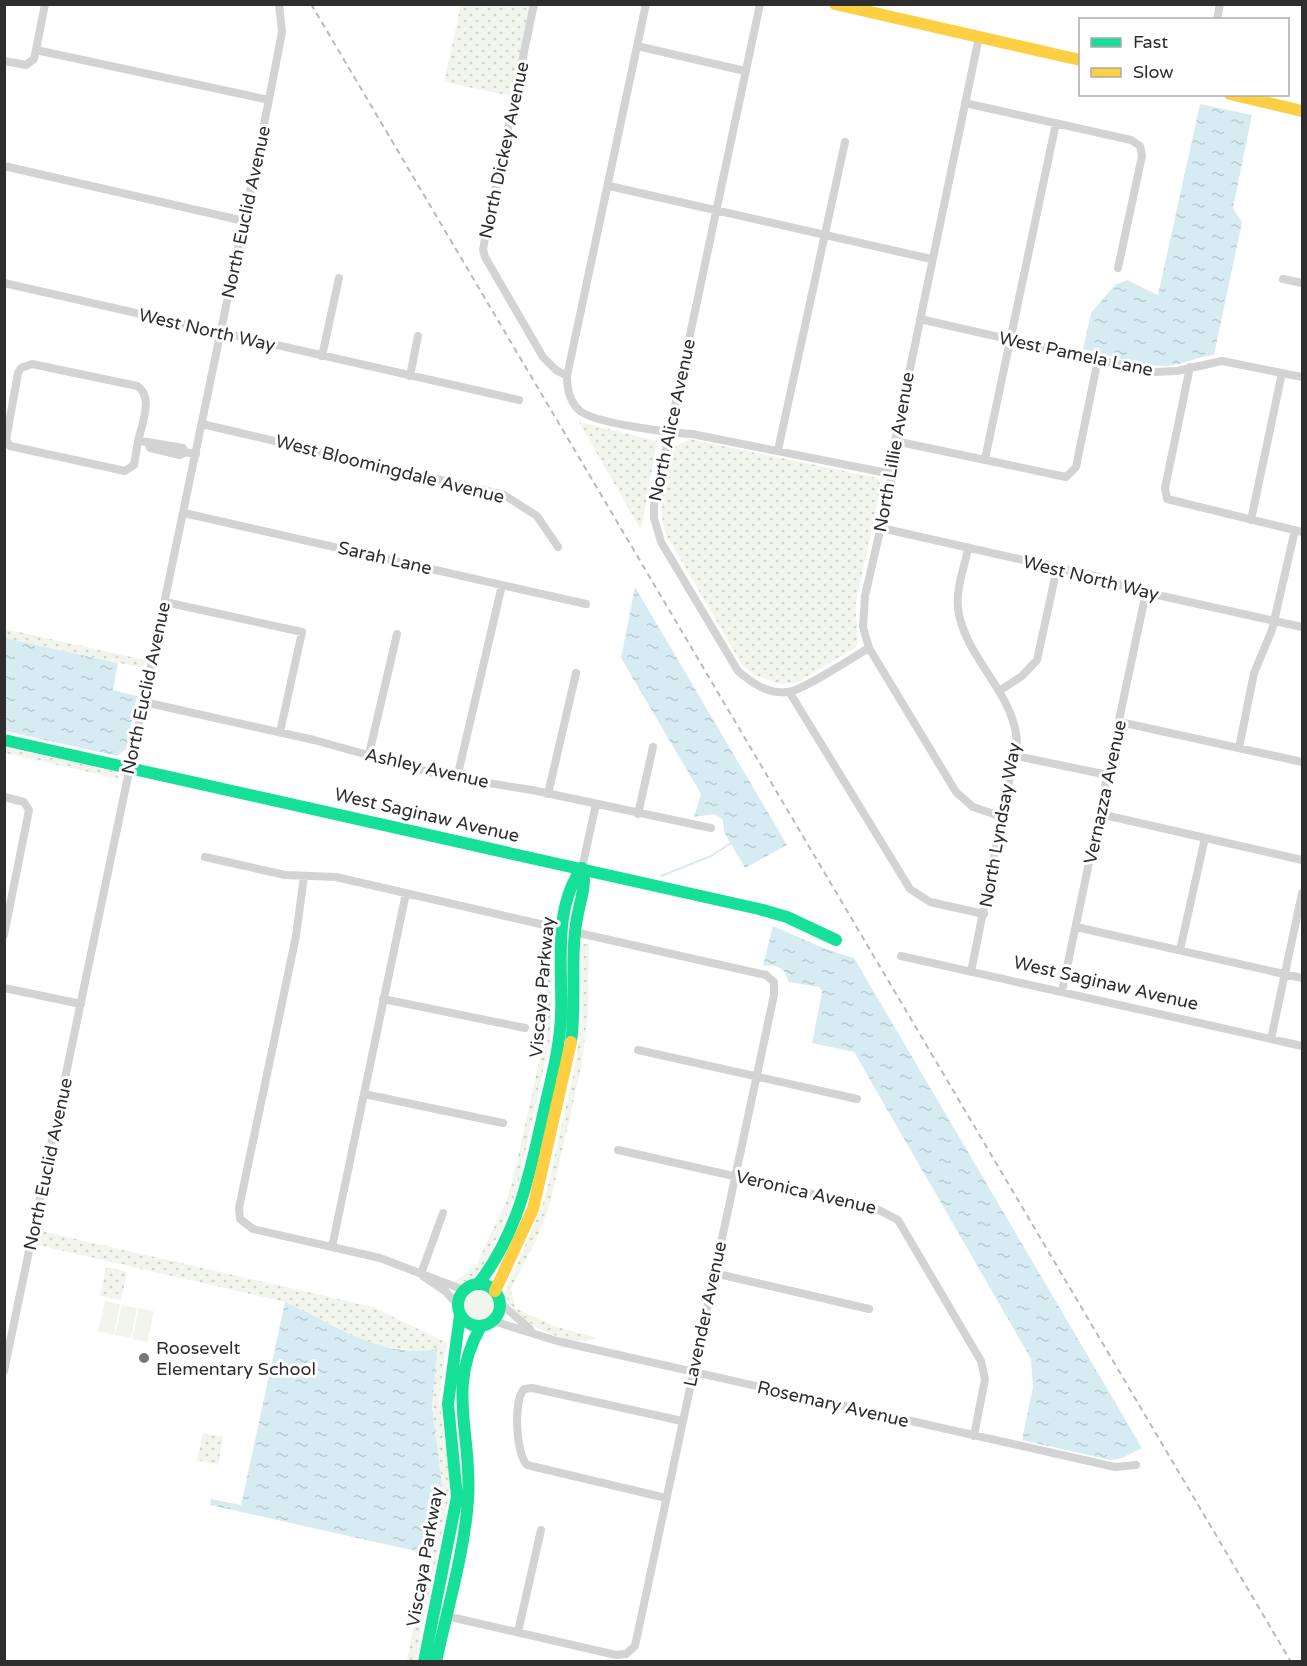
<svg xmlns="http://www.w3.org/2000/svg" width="1307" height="1666" viewBox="0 0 1307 1666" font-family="'Varela Round',sans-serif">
  <defs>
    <pattern id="grass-dots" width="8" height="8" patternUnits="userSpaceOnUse" patternTransform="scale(1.5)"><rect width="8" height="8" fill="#f1f5eb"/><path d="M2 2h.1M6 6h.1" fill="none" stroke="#cfd2ca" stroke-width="1.8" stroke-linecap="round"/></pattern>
    <pattern id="water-ripples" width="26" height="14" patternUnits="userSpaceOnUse" patternTransform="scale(1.5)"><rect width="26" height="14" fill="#d7ebf2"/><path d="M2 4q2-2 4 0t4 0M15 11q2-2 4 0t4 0" fill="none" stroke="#b9cad0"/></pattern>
  </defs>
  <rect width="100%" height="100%" fill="#fff"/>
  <path fill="url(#grass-dots)" d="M461 5H530L511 96 444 82Z
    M579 422 657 441 641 530Z
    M690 439 877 478 881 486 856 601C854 616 861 634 856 647L796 683 780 684 754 675 741 663 667 536C654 508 668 475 674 447Z
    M5 629 145 660 143 668 5 638Z
    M5 748 114 771 120 779 5 753Z
    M549 933 553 939 551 1035 517 1189 501 1230 480 1271 467 1281 453 1283 476 1265 506 1202 514 1175 543 1044 546 1017V952Z
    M589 942 588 1013 582 1063 550 1204 536 1240 511 1288 515 1308 554 1326 596 1338C572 1350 510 1321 505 1293L545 1198 574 1072 582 1020V945Z
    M41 1231 373 1307 447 1343 439 1400 449 1469V1496L415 1661H407L442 1485 432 1407 436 1349 415 1351 368 1343 285 1302 38 1245Z
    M106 1267 127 1272 121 1300 100 1296Z
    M203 1433 223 1437 218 1465 197 1460Z"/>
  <path fill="#f1f5eb" d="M463 1305a16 16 0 1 1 32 0a16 16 0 1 1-32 0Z
    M105 1301 120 1304 114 1335 98 1331Z
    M122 1305 137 1308 131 1338 115 1335Z
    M139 1308 154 1311 147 1342 132 1339Z"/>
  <path fill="url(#water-ripples)" d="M1200 104 1252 115 1233 208 1242 222 1214 355C1198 356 1183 365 1167 366 1140 367 1110 355 1083 349L1091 313 1115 285 1127 280 1158 295Z
    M635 587 787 845 745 868 724 832 723 820 714 814 694 817 701 794 621 658Z
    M5 638 118 663 113 690 137 696 126 749 117 756 5 731Z
    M773 926 828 950 854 958 1142 1448 1120 1459 1110 1460 1022 1440 1033 1387 1031 1359 854 1052 812 1043 822 992 820 987 788 982C787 968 775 963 763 966Z
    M285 1302C335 1324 379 1359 437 1349L432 1407 442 1485 429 1554 210 1505 211 1499 241 1505Z"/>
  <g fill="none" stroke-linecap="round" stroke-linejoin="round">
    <path stroke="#d7ebf2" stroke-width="2" d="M661 876 711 856 731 843"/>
    <path stroke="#d3d3d3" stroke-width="8" d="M534 4 483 249 485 257 543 357 556 370 567 376
      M646 4 567 376C567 389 569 401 579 410 592 423 671 433 692 434L892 474
      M760 4 654 505V518L661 542 738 671C752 683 767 694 787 692 801 692 853 657 869 648
      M1217 20 1220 4
      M979 37 895 441 891 483 865 596 863 627 869 648 956 792 973 807 1003 817
      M637 46 745 71
      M36 50 45 4
      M4 61 26 65 34 59 36 50 269 100
      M965 103 1131 140 1140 146 1142 156 1118 268
      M4 166 244 221
      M609 186 931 259
      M1283 279 1302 283
      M4 283 519 400
      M920 319 1153 372 1177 371 1222 361 1302 377
      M322 356 339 278
      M1190 367 1165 488 1167 499 1302 532
      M410 376 418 336
      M202 424 504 495 537 516 558 547
      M138 441C142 424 154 396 137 386L32 364 21 368 18 373 6 440 10 446 125 471 134 465 138 441 148 442
      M895 441 1066 477 1076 467 1098 359
      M778 450 845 142
      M185 452 180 455 150 448 148 442 183 448 185 452 196 454
      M985 459 1056 123
      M184 513 586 604
      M1251 520 1282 373
      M881 528 1099 577 1135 590 1302 627
      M968 549C964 568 956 588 958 608 964 658 1014 691 1017 742L971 972
      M165 602 302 632 280 732
      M999 691 1022 676 1037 660 1057 568
      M790 693 910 889 930 902 984 914
      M144 702 314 740 444 776 532 790 711 828
      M1120 722 1302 762
      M1239 748 1254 673 1272 630 1295 530
      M369 754 397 634
      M1016 756 1108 775
      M457 778 502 585
      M548 794 576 673
      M4 797 24 802 29 810 4 935
      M638 814 653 747
      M1100 814 1302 860
      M205 857 285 875 336 877 562 929
      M582 868 596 804
      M304 876 296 936 239 1208 240 1219 253 1229 380 1258 464 1290
      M1076 927 1302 978
      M1180 950 1205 838
      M901 956 1302 1046
      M4 988 81 1004
      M1062 991 1146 592
      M383 999 525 1028
      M1271 1039 1302 893
      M638 1050 857 1099
      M364 1094 503 1123
      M618 1150 875 1208 898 1220 981 1361 985 1379 974 1436
      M332 1247 406 893
      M714 1273 869 1309
      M421 1274 443 1213
      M424 1277 445 1291 458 1305
      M500 1303 530 1329
      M493 1321 557 1341 1115 1467 1136 1465
      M4 1371 269 100 282 32 279 4
      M666 1498 527 1465C516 1454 513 1402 524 1389L532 1388 682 1421
      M446 1616 616 1655 626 1654 635 1646 774 995V982L766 975 574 932
      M518 1632 541 1530"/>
    <path stroke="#16e098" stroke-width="12" d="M4 740 759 909 787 917 836 940
      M571 1042C577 999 569 955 578 913 581 898 587 882 582 868
      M458 1305a21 21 0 1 1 42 0a21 21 0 1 1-42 0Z
      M478 1284C519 1233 531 1168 545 1106 552 1076 560 1046 561 1015 563 968 552 909 582 868
      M424 1662 457 1497 448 1404 460 1315
      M436 1662C447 1609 464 1555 468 1500 473 1434 445 1389 481 1326"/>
    <path stroke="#ffcf43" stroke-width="12" d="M835 4 1080 60
      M1230 94 1302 111
      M495 1291 533 1209 571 1042"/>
    <path stroke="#bababa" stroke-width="2" stroke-dasharray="6 4.5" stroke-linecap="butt" d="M311 4 1291 1662"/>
  </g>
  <circle fill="#777" stroke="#fff" stroke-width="2" cx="144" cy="1358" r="6"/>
  <g text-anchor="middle" stroke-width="6" stroke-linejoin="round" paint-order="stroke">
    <g font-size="18" fill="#2e2e2e" stroke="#fff">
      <text transform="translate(504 150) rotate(-78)" y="6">North Dickey Avenue</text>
      <text transform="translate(246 212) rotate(-78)" y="6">North Euclid Avenue</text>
      <text transform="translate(207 330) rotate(13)" y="6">West North Way</text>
      <text transform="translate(1076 354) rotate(12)" y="6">West Pamela Lane</text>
      <text transform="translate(672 420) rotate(-78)" y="6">North Alice Avenue</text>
      <text transform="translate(894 452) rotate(-80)" y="6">North Lillie Avenue</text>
      <text transform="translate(390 469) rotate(14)" y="6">West Bloomingdale Avenue</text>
      <text transform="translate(385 558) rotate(13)" y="6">Sarah Lane</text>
      <text transform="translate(1091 578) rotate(14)" y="6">West North Way</text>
      <text transform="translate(146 688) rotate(-78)" y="6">North Euclid Avenue</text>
      <text transform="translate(427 768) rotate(13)" y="6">Ashley Avenue</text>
      <text transform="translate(1105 792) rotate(-78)" y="6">Vernazza Avenue</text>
      <text transform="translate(427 815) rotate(13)" y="6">West Saginaw Avenue</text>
      <text transform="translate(1000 825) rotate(-80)" y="6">North Lyndsay Way</text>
      <text transform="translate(1106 983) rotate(13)" y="6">West Saginaw Avenue</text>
      <text transform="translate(542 987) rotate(-85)" y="6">Viscaya Parkway</text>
      <text transform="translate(48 1164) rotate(-78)" y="6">North Euclid Avenue</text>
      <text transform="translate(806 1192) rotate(13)" y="6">Veronica Avenue</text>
      <text transform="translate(705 1314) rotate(-78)" y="6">Lavender Avenue</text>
      <text transform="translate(833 1404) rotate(13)" y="6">Rosemary Avenue</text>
      <text transform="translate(425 1557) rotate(-80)" y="6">Viscaya Parkway</text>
    </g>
    <g font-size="18" fill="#2e2e2e" stroke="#fff" text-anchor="start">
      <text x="156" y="1354">Roosevelt<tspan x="156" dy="21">Elementary School</tspan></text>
    </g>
  </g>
  <rect width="1307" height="1666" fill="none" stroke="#2e2e2e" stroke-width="12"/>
  <rect x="1079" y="18" width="210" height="78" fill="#ffffff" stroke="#ababab" stroke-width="1.5"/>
  <rect x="1091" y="38" width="30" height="9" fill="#16e098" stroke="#ababab" stroke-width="1.5"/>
  <text x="1133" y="48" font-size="18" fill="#2e2e2e">Fast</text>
  <rect x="1091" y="68" width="30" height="9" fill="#ffcf43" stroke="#ababab" stroke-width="1.5"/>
  <text x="1133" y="78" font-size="18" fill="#2e2e2e">Slow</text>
</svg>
